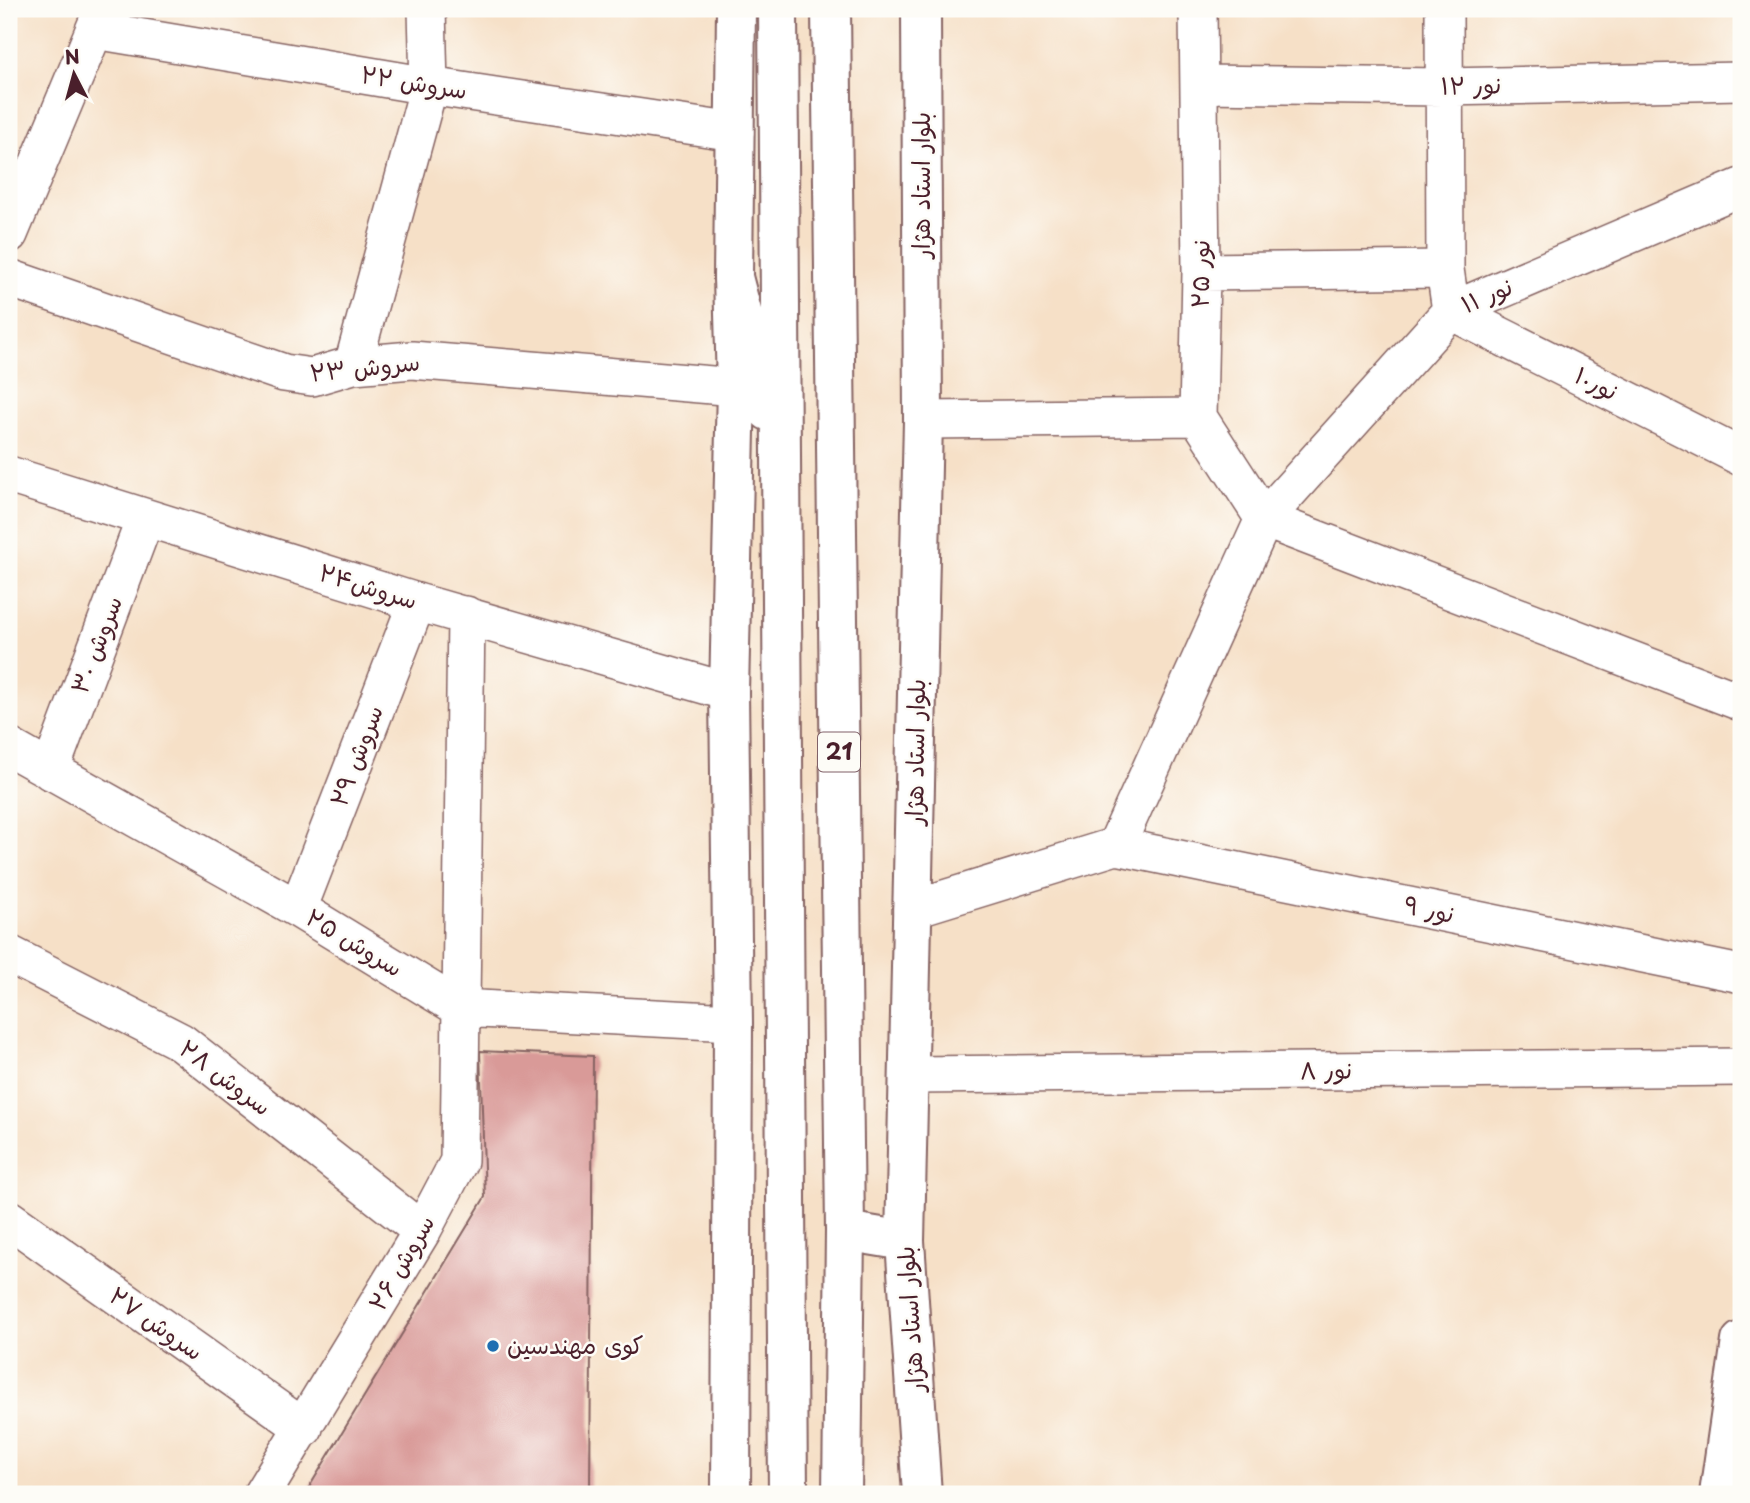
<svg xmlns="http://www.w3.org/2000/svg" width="1750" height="1503" viewBox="0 0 1750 1503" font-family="'Playpen Sans','Playpen Sans Arabic',sans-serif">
  <rect width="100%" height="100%" fill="#fdfcf7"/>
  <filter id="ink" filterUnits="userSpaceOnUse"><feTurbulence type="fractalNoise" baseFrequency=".0143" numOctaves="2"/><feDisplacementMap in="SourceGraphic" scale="14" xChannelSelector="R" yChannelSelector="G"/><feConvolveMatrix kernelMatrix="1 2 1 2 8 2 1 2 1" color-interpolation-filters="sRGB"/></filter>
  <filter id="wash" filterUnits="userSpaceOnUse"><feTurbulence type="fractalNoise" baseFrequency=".00686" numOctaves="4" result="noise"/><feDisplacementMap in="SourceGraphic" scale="28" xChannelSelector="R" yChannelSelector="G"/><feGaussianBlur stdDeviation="1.57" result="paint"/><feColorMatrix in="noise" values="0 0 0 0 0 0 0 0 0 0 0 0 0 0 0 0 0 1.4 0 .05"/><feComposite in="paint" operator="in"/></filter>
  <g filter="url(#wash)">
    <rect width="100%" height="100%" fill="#f6e0c7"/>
    <g id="blocks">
      <path fill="#d99a98" d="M480 1051 593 1056 590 1494H305L485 1197Z"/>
    </g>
  </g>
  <g filter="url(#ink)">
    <use href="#blocks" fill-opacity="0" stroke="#866362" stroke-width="2"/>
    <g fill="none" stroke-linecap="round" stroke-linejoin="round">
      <defs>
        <path id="street" d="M1198 9 1201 272 1198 417 1264 519
          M1444 9 1445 269 1451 311 1741 457
          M95 30 429 86 735 132
          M1200 84 1443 87 1741 81
          M9 234 103 9
          M1201 272 1445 269
          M9 278 284 373 312 377 353 365 412 360 736 387
          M353 365 429 86 427 9
          M923 420 1198 417
          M9 475 417 602 729 692
          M1264 519 1741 702
          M9 747 298 909 460 1008 733 1022
          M50 771 145 519
          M1116 846 1741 974
          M298 909 417 602
          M912 909 1116 846 1264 519 1451 311 1741 187
          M9 954 181 1042 422 1231
          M910 1075 1741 1067
          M9 1219 304 1428
          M262 1494 422 1231 459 1161 466 615"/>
        <path id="secondary" d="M921 9 923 420 905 1241 922 1494
          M731 1494 733 1022 729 692 736 387 733 277 736 9
          M1719 1494 1741 1341"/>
        <path id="primary" d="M778 9 788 1494
          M831 9 845 1231 842 1494
          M733 277 768 411
          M845 1231 905 1241"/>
      </defs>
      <use href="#street" stroke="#866362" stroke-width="40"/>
      <use href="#secondary" stroke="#866362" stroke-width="42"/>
      <use href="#primary" stroke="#866362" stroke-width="42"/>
      <use href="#street" stroke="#fff" stroke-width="37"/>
      <use href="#secondary" stroke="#fff" stroke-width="38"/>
      <use href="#primary" stroke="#fff" stroke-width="38"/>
    </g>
  </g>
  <circle fill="#1f6fb2" stroke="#fdfcf7" stroke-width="2.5" cx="493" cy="1346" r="7"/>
  <g text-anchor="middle" stroke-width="5" stroke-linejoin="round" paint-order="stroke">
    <rect fill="#fdfcf7" stroke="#806168" stroke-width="2" x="818" y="732.5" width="42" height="39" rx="5"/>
    <g font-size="23" font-weight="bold" fill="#4a1f2b">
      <text x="839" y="760">21</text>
    </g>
    <g font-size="24" fill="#4a1f2b" stroke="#fdfcf7">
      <text transform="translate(414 83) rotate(9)" y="8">سروش ۲۲</text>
      <text transform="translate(1471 86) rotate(-1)" y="8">نور ۱۲</text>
      <text transform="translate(922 185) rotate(-90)" y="8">بلوار استاد هژار</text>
      <text transform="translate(1201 274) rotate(-89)" y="8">نور ۲۵</text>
      <text transform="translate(1487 296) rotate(-23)" y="8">نور ۱۱</text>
      <text transform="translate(365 368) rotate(-6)" y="8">سروش ۲۳</text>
      <text transform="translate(1596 384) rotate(27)" y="8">نور۱۰</text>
      <text transform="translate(368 587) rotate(17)" y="8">سروش۲۴</text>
      <text transform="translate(97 645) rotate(-69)" y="8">سروش ۳۰</text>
      <text transform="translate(916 752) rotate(-89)" y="8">بلوار استاد هژار</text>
      <text transform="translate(357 756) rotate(-69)" y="8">سروش ۲۹</text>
      <text transform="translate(1429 910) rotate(12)" y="8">نور ۹</text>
      <text transform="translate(354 943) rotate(31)" y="8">سروش ۲۵</text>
      <text transform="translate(1326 1071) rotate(-1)" y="8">نور ۸</text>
      <text transform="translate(225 1078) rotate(37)" y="8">سروش ۲۸</text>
      <text transform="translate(402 1263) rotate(-60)" y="8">سروش ۲۶</text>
      <text transform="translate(911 1319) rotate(-94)" y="8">بلوار استاد هژار</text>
      <text transform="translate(156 1324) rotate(35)" y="8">سروش ۲۷</text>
    </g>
    <g font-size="24" fill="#4a1f2b" stroke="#fdfcf7" text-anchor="start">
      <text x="507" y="1354">کوی مهندسین</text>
    </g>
  </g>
  <rect width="1750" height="1503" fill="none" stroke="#fdfcf7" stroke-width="35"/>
  <g transform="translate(74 74) rotate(354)" stroke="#fdfcf7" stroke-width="5" paint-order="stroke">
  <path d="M0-5L12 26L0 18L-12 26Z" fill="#4a1f2b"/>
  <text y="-10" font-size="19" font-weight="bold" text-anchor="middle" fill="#4a1f2b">N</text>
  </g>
</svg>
